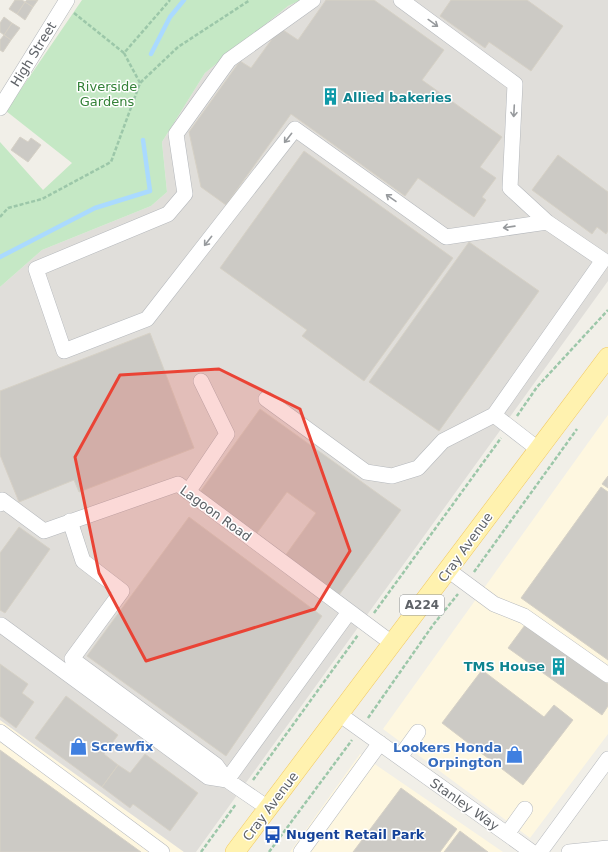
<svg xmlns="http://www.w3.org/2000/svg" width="608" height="852" viewBox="0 0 608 852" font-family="'DejaVu Sans',sans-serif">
  <rect width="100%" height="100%" fill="#f1efe8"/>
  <path fill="#fef7e0" d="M608 415V734L530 838 383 729Z
    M0 720 184 852H0Z
    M360 754 503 852H290Z"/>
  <path fill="#e0deda" d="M301 0H608V281L196 852H184L0 720V287L42 250 151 206 167 192 162 142 205 73 288 6Z"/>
  <path fill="#c5e8c5" d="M82 0H301L288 6 205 73 162 142 167 192 151 206 42 250 0 287V142L43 190 72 163 6 111Z"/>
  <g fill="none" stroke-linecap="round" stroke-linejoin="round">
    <path stroke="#aadaff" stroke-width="4.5" d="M151 54 170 17 184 0
      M0 257 95 208 150 191 143 140"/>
  </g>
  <path fill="#cccac5" stroke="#d6d1c6" d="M15 0H22L25 2 17 14 9 9Z
    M27 0H38L33 7 25 2Z
    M326 0H374L444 50 422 80 502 137 480 167 496 178 482 197 486 200 474 217 418 178 405 196 291 114 226 205 201 187 189 132 240 61 251 68 280 28 298 40Z
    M451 0H527L563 26 531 71 489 42 485 48 440 16Z
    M25 2 33 7 25 20 17 14Z
    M4 17 12 23 4 35 0 32V23Z
    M12 23 20 28 11 40 4 35Z
    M4 35 11 40 3 52 0 50V40Z
    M20 137 28 142 31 138 41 145 28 162 11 150Z
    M304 151 453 258 364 381 302 336 307 330 220 268Z
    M558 155 608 192V231L606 234 597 227 592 234 532 190Z
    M469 242 539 291 439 431 369 382Z
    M150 333 194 448 79 492 74 480 19 502 0 455V391Z
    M260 409 401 510 339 595 285 556 316 513 287 492 257 533 200 492Z
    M608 476V488L602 484Z
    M601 487 608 492V660L521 598Z
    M189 517 322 616 226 756 87 656Z
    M19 527 50 549 5 613 0 610V553Z
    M525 625 608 684V706L602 715 508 648Z
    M0 664 28 684 22 693 34 702 16 728 0 716Z
    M482 670 544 717 554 705 573 720 523 785 442 723Z
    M66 696 118 735 104 754 118 765 102 787 35 738Z
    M0 750 141 852H0Z
    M145 754 198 793 170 831 133 804 130 808 102 787 118 765 130 773Z
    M401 788 457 829 440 852H353Z
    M460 831 488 852H444Z"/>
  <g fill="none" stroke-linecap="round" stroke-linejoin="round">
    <defs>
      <path id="minor" d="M313 0 229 60 176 134 185 194 168 214 36 269 64 351 147 319 295 129 446 237 547 222
        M401 0 515 84 510 188 547 222 603 260 494 415 538 449
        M0 108 67 0
        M266 399 366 472 392 476 418 468 443 441 494 415
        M188 492 227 434 201 381
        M0 504 2 500 44 531 178 484 393 644
        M70 521 83 561 122 591 72 659 216 765 227 780 349 612
        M448 570 494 604 524 616 608 675
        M1 625 208 777 227 780 268 808
        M339 714 532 852
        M0 732 162 852
        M400 757 418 732
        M507 834 525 809
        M301 852 380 743
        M540 852 608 759
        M569 852 608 848"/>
      <path id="major" d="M235 852 608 357"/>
    </defs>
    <use href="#minor" stroke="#b5b8bc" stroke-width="16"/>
    <use href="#major" stroke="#f2c960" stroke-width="20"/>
    <path stroke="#9cc7a9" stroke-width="2.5" stroke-dasharray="4 2" stroke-linecap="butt" d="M74 13 124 53
      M140 83 124 53 170 0
      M0 217 8 208 42 199 111 162 140 83 178 47 250 0
      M517 416 537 387 608 310
      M474 572 577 429
      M374 613 501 438
      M368 718 433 625 458 594
      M253 780 358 635
      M201 852 236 804
      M269 852 352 740"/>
    <use href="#minor" stroke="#fff" stroke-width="15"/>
    <use href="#major" stroke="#fff2af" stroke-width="19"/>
  </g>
  <defs><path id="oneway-shaft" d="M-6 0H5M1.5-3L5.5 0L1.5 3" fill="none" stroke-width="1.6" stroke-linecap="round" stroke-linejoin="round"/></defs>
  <g stroke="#979a9d">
    <use href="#oneway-shaft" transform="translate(433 23) rotate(36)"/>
    <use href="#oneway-shaft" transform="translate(514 111) rotate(93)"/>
    <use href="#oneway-shaft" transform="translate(288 138) rotate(128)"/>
    <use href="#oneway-shaft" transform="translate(391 198) rotate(-145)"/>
    <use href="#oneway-shaft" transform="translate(509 227) rotate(172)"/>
    <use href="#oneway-shaft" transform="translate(208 241) rotate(128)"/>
  </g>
  <path fill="#ea4335" fill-opacity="0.2" stroke="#ea4335" stroke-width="3" stroke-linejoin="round" d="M219 369 300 409 350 551 315 609 146 661 99 573 75 457 120 375Z"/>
  <defs>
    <symbol id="building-bare" viewBox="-9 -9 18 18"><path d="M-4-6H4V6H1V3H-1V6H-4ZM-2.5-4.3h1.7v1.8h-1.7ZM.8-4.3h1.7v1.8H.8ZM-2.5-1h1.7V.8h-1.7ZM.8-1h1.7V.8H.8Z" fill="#0f9aa8" stroke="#fff" stroke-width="2.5" paint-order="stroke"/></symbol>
    <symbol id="shop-bare" viewBox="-9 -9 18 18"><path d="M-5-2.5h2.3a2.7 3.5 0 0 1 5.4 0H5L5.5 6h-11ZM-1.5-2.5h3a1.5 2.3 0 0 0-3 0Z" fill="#3f7fe0" stroke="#fff" stroke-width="2.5" paint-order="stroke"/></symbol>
    <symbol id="bus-bare" viewBox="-9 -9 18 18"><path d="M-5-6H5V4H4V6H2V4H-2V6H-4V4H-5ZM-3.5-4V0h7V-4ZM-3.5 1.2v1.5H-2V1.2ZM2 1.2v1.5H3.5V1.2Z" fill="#1a4fb4" stroke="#fff" stroke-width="2.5" paint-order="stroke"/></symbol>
  </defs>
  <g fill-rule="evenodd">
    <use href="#building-bare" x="318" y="84" width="25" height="25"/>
    <use href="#building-bare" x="546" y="654" width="25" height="25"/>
    <use href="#shop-bare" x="66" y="734" width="25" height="25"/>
    <use href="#shop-bare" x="502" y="742" width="25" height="25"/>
    <use href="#bus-bare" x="260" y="822" width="25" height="25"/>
  </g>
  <g text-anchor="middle" stroke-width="3" stroke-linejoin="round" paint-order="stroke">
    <rect fill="#fff" stroke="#8f9295" stroke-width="1" x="400" y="595" width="44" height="20" rx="3"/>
    <g font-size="12" font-weight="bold" fill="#5f6368">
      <text x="422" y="609">A224</text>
    </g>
    <g font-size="13" fill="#5f6368" stroke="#fff">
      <text transform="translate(33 54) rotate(-58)" y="5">High Street</text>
      <text transform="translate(216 513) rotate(36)" y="5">Lagoon Road</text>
      <text transform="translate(465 547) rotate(-54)" y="5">Cray Avenue</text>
      <text transform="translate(465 804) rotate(35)" y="5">Stanley Way</text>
      <text transform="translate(270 806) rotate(-53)" y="5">Cray Avenue</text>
    </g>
    <g font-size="13" fill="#348238" stroke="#fff">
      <text x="107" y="91">Riverside<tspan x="107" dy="15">Gardens</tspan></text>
    </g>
    <g font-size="13" font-weight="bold" fill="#0d838f" stroke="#fff" text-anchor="start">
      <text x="343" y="102">Allied bakeries</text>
      <text x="545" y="671" text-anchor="end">TMS House</text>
    </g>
    <g font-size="13" font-weight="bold" fill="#366cbe" stroke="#fff" text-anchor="start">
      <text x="91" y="751">Screwfix</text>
      <text x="502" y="752" text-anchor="end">Lookers Honda<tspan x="502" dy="15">Orpington</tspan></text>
    </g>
    <g font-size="13" font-weight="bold" fill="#164399" stroke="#fff" text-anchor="start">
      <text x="286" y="839">Nugent Retail Park</text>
    </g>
  </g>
</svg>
